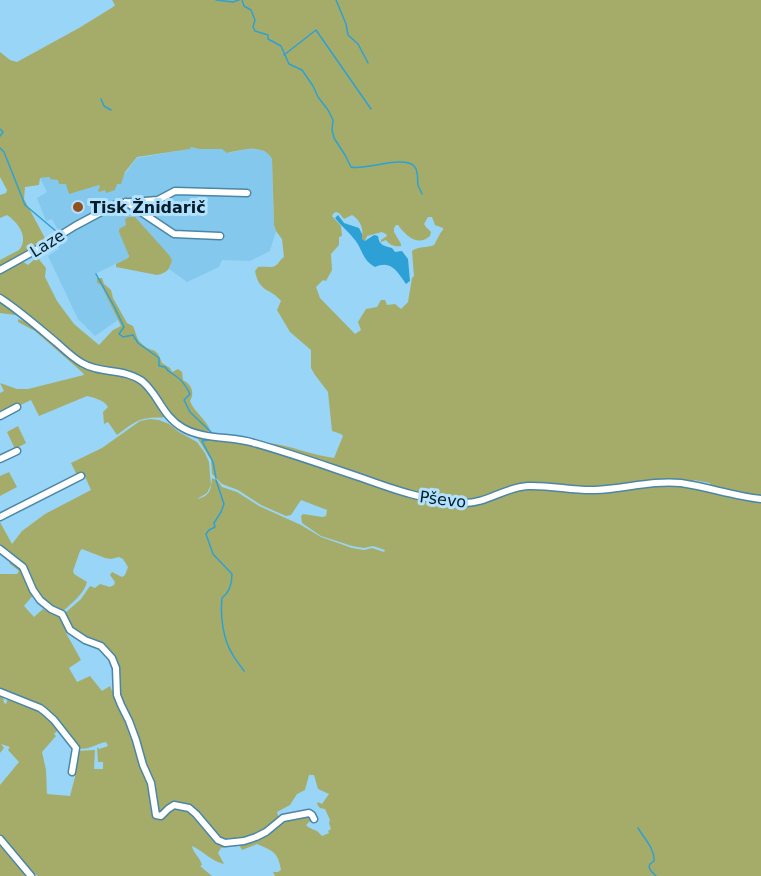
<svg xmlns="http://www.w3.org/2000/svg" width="761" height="876" viewBox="0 0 761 876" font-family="'DejaVu Sans',sans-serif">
  <rect width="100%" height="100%" fill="#99d5f7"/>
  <path fill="#84c8ee" d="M191 147 199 149H223L228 153 248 149 261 150 269 154 272 159 273 205 274 225 276 231 270 251 250 261 222 260 219 267 187 282 169 269 171 265 169 255 156 242 126 225 120 229 119 232 129 253 128 258 97 273V283L101 285 118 320 95 336 78 319 48 256 59 249 55 243 51 246 46 240 59 232 52 219 46 221 37 198 47 192 40 178 50 177 66 183 99 185 100 187 117 184 137 158 190 149Z"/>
  <path fill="#a5ac69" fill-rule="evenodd" d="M112 0H761V497L710 486V483L694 480 693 482C673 479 653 480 632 482 622 484 611 487 600 487 593 488 585 488 577 487 560 486 544 481 526 483 501 485 483 503 455 500L403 490 267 444V443C290 445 311 455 334 458L343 436 341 434 332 431 328 392 315 375 311 368V350L290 332 277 310 281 301C271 288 259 293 255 271L258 267C263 266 271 268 275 266 279 264 280 259 284 257L282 239 276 231 274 225 272 159C264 143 242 150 227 153L222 149H199L191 147 190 149 137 157 125 172 121 184H117L115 190 106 193 105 190 99 192 98 190 100 187 99 185 69 194 66 184H59L58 180 50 179V177L40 178 39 185 25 187 24 199 46 240 36 247 0 268V260L19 250C29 238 19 223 7 215L0 218V195L6 193 7 190 0 177V52L10 60 17 62 79 28 113 7 115 5ZM336 212 339 213 344 219 352 215C360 220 365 230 361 239L365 241 367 236 382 232 386 234 387 236 381 240V242L386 240C390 245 394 247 401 246V244L394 232V228L396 225H398C406 236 418 247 430 236L431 232 426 227 424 224 428 217H432L435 225 443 228V230L441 232 434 245C427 248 418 246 412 251L414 276 412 278 408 302 401 309 395 304 387 305 385 300H381L377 307 366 309 358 322 361 330 355 334 320 298 316 287 323 280 326 281 332 270 331 254 339 245V237L342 236 341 226 332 216 334 213Z
    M128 217H135L169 255 172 260C170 269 167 273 157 275L116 267V264L128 258 129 256 119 232V229L126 225 125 219Z
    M37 257 46 268 45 277 57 301 74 324 99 345 113 330 121 326 101 285 97 283V278H102L104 284 111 290 113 298 127 323 133 326C136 332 136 339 142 344 153 354 156 345 162 363L170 368 172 372 178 369 182 372 183 380C191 384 195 392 190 401 194 412 206 419 210 430L205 432 193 430 186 427 172 417 146 381 92 365 78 358 23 316 0 313V273L22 261 28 265Z
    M18 319C41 326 54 348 74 360 81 364 90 365 97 367 132 377 149 381 165 417 160 418 155 417 149 418 136 419 127 428 117 435L108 422 104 424 103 412 108 407C104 400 95 398 87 396L39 416 31 400 0 415V393L4 391 0 383 17 389H28L84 375 83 373 35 331 18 322Z
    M150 419 159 420 169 424 179 432 197 442 205 453 209 462 211 485 207 493 197 499C210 496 211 490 212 478L217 480 222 487 237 492 259 506 301 525 321 537 352 548 364 550 372 548 384 552 385 550 373 546 364 548 352 546 321 536 302 523 301 516 303 514 322 517 326 516 327 510 301 500 291 515 286 516 261 505 238 490 222 484 212 474 211 460 198 439 203 437C223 439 242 442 261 447 327 465 389 497 457 505 484 508 505 489 532 488 554 488 577 494 600 493 622 492 644 484 667 485 699 486 729 501 761 502V876H275L273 872H278L281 870C278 851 272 851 257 844L242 850 238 843 249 841 262 835 283 819 308 815 311 818V820L306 825C310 830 316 828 322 836L329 833 328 831 331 829 329 823 330 820 325 809 320 808 317 804 318 802 322 804 329 794 318 789 314 775H309L305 790 297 794 290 805 277 812 279 819 265 831 256 836 243 840 226 842 220 840 216 836 195 812 183 805 175 804V806C180 807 185 807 189 809 206 819 210 845 232 844V846L221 848 218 853 224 864C211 861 203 851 192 846 193 853 200 857 202 865L200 866 212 876H38L30 871 29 873V876H0V785L19 762 8 750 10 747 1 744 4 748 0 753V693L3 697 4 703 6 704 8 698H10C31 705 46 711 59 729L54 734 56 736 42 752 46 770 47 794 70 796 75 777 77 751 95 750 94 769H103V762H98L97 747 99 749 108 746 106 742C97 743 88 751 79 748 67 734 56 715 40 707 27 700 12 699 0 691V574H17L19 571 9 563 12 559C24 569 27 581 34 594L24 606 34 617 43 609 49 612 51 610C61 616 62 619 67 630L66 633 81 660 69 668 77 682 90 676 102 691 110 686 112 691 118 688C118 680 119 671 117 664 109 637 75 643 64 616L65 613 81 599 90 586 95 588 100 584 110 587 114 585 115 582 110 575 112 572 122 577 125 575 128 567 123 559 119 557 111 559 105 558 82 549 80 551 73 571 74 574 87 582C84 594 72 603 63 611 37 611 36 581 23 566 16 559 7 554 0 548V522L12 544 22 531 45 514 91 490 83 472 77 475 71 463 102 448 140 421Z
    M18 426 26 443 15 449 7 432Z
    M9 472 17 487 0 496V476Z"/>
  <path fill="#2da1d6" d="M338 215 344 223 359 228 362 234V239L365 241 374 235 378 236C379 245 384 246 392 248L395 252 402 251 408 259 410 281 406 284C397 271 391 260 375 267 362 260 363 250 355 240 349 232 341 226 335 218Z"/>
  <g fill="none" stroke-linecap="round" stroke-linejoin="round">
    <path stroke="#2da1d6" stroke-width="1.5" d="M216 0 233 2 239 0
      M242 0 244 6 251 10 255 20 253 27 255 31 268 35V39L281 46 289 64 302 70 313 86 318 97 328 110 333 120 332 130 334 138 345 155 351 167C364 171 403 155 414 166 419 171 417 179 418 185 418 186 422 193 422 194
      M336 0 346 24 348 35 358 44 368 63
      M284 55 316 30 371 109
      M101 99 104 106 111 110
      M0 129 3 132 0 136
      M0 148 4 152 25 205 57 232
      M96 274 115 308 124 327 119 334 123 337 133 335 138 343 159 358V366L165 367C169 373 172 373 177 377 183 381 187 388 190 394L184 400 190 412 212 433
      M208 440 202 441 213 462 216 478
      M216 480 224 504 221 512 214 523 215 527 209 530 206 534 213 554 232 574C232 584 230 592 222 598 220 616 223 640 233 655 236 661 241 666 244 671
      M638 828C644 838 655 849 654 861L650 864 649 867 651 871 656 876"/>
    <defs>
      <path id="minor" d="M126 202 174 234 220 236
        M0 270 38 249 75 226 118 203 158 200 175 191 247 193
        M0 298C20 311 39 328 57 343 65 350 73 358 82 363 100 374 124 368 142 381 159 395 162 416 183 428 204 440 232 436 254 443 290 453 326 466 362 478 395 490 427 501 463 503 486 504 505 487 528 486 551 485 573 491 595 490 624 489 652 480 681 483 708 487 734 496 761 499
        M0 416 17 407
        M0 459 17 451
        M0 517 81 476
        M0 549 23 567 33 590 40 600 51 609 62 614 70 630 85 640 101 646 112 658 116 668 117 695 121 705 129 721 136 740 143 765 151 783 156 815 161 816 168 809 174 805 189 808 196 814 218 840 225 843 244 841 256 837 266 832 283 818 309 813 312 815 314 819
        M0 692 40 708 44 711 54 720 76 748 72 772
        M0 839 31 876"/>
    </defs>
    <use href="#minor" stroke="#4b86a5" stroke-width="9"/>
    <use href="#minor" stroke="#fff" stroke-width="6"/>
  </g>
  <circle fill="#93501f" stroke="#b1e1fc" stroke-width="2" cx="78" cy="207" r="6"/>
  <g text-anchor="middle" stroke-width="6" stroke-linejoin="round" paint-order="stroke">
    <g font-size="16" font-weight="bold" fill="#041c29" stroke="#b1e1fc" text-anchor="start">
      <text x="90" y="213">Tisk Žnidarič</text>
    </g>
    <g font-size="16" fill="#041c29" stroke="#b1e1fc">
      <text transform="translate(47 243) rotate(-32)" y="6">Laze</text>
      <text transform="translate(443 499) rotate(7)" y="6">Pševo</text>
    </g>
  </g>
</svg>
